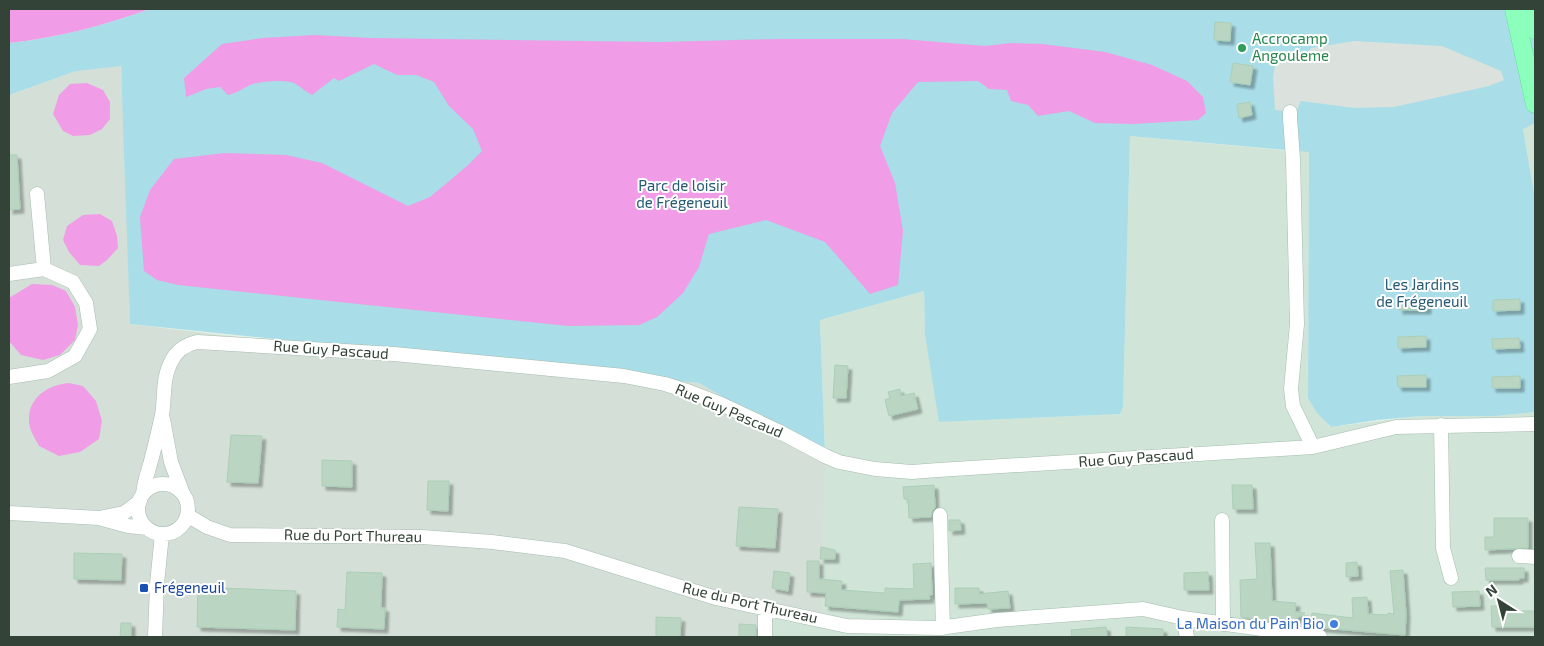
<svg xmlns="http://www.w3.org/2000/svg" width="1544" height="646" viewBox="0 0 1544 646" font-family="'Exo 2',sans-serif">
  <defs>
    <filter id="shadow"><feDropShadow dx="4" dy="4" stdDeviation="1" flood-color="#0004"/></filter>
  </defs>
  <rect width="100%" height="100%" fill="#e2f1e8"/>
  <path fill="#d0e5d8" d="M1535 123V199L1523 128Z
    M1130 136 1281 150 1309 151 1308 398 1330 427 1422 416H1496L1535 412V637H761L759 610 825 456 820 320 924 291 925 335 940 422 1120 414 1123 407Z"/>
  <path fill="#d4e0d7" d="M120 55 126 164 130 324 247 338 392 342 699 383 825 456 821 623 760 610 761 637H9V95Z"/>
  <path fill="#a9dde7" d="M150 9H1535V123L1523 129 1535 199V412L1496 416H1422L1377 420 1331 427 1317 413 1308 398 1309 152 1130 136 1123 407 1120 414 939 422 925 335 924 291 820 320 825 456 699 383 130 324 121 66 76 71 9 95V43C57 38 105 25 150 9Z"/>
  <path fill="#dbe1dd" d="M1354 41 1442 46 1501 71 1504 80 1489 86 1394 107 1354 108 1301 101 1296 112 1275 110 1273 77 1277 55 1305 57 1311 48Z"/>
  <path fill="#f09ce6" d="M9 9H150C105 25 57 38 9 43Z
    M315 35 371 38 661 42 778 39H903L985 46 1011 43 1042 44 1105 52 1152 65 1187 81 1203 97 1206 113 1198 120 1133 124 1095 123 1069 111 1038 116 1028 105 1011 101 1007 90 989 89 978 81 918 82 892 113 880 146 895 183 903 231 898 285 870 294 825 242 766 220 709 234 699 267 683 293 657 317 639 325 568 326 178 285 157 280 144 271 140 217 150 190 174 159 225 153 286 155 322 163 408 206 430 197 467 166 482 151 473 129 449 106 434 82 416 75H397L374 64 339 81 334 78 312 95C306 92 302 88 296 84 287 79 264 81 253 84 244 87 238 93 228 95L220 87 206 89 186 97 184 78 222 44 262 38Z
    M87 83 103 90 110 102V119L102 129 90 135 73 136 63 131 53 114 59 95 70 84Z
    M100 214 112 221 117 236 118 248 107 260 99 266 80 265 69 252 63 240 67 226 83 215Z
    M32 284 52 285 66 291 75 307 78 325 75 340 60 355 43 360 21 355 9 341V298Z
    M69 383 83 386 96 401 102 421 99 439 80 452 59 456 39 446C36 440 32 434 30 428 24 401 45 385 69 383Z"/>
  <path fill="#bad6c3" stroke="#abceb6" filter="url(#shadow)" d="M1215 22 1231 23 1230 41 1214 40Z
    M1233 63 1253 66 1250 85 1230 82Z
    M1250 102 1252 115 1239 118 1237 104Z
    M9 155H17L20 209 9 210Z
    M1427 298V310H1399V299Z
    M1520 299V310L1493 311V300Z
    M1426 336V347L1398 348V337Z
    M1519 338 1520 348 1493 349 1492 339Z
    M835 365 848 366 846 398H833Z
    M1426 375V387H1398L1397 376Z
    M1520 376V388H1492V377Z
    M900 389 901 396 914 393 918 409 889 416 885 400 890 398 888 392Z
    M231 435 262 436 258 483 227 482Z
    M322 460 352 461V487L322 486Z
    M428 481H449L448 511 427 510Z
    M934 485 935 508 932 511 931 517 909 518 908 499H904L903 487Z
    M1232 485H1252L1253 509H1233Z
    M739 507 778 509 775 548 736 546Z
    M1494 518H1528V548L1485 550V537H1494Z
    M949 520H960L961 530 949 531Z
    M1255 543H1270L1272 601 1296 603 1295 612 1305 613 1288 624 1241 617 1240 580 1257 579Z
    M821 547 835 550V559H820Z
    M74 553 122 554 121 580 74 579Z
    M807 561H819V579L842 581 841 590 885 593V588L914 589 913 564 931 563 932 595H929L930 599 899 600 898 612 825 606 826 593 807 592Z
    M1357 562 1358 576 1346 577V563Z
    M1485 568H1524V578H1519V580H1486Z
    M1403 570 1406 614 1405 635 1310 627 1312 613 1353 618 1352 598 1367 597 1368 614 1388 615V613L1394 614 1390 571Z
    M774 571 790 573 788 591 772 588Z
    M347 572 382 573 381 608H385L384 629 337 627 338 609 345 610Z
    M1208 572 1209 590H1184V573Z
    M198 587 296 591 295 630 197 627Z
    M955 588H979V594L1008 591 1010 608 988 609 987 603 955 604Z
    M1479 591 1480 606 1453 607 1452 592Z
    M1491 606H1512V611H1535V627H1492Z
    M656 617 681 618 680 637H656Z
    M121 623H131V637H120Z
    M739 624 756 625V637H739Z
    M1106 627 1107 637H1072L1071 630Z
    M1126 627 1163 629V637H1126Z"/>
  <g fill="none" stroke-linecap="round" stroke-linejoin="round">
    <defs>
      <path id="minor" d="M1290 112V118L1293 159 1297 324 1291 389 1293 406 1313 447
        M9 274 44 269 37 194
        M9 377 48 371 75 356 90 329 86 303 73 282 44 269
        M163 419 171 462 183 494
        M1441 425 1443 548 1451 578
        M138 509a25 25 0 1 1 50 0a25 25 0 1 1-50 0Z
        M143 494C144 485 146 477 149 468 154 451 158 433 162 415 165 398 162 379 171 362 176 351 184 345 197 342L394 354 624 376 665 384 690 392 721 404 778 431 825 456 839 462 875 469 912 472 938 470 1313 447 1396 427 1535 424
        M9 513 99 518 124 513 140 501
        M187 515 207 527 230 535 422 537 492 542 565 551 716 598 847 626 939 628 997 620 1143 609 1183 618 1320 637
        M940 515 943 628
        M102 519 128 526 147 528
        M1222 520 1223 624
        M1519 556 1535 557
        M765 608V637
        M1183 618 1187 637
        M155 637 157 584 162 534"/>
      <path id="major" d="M1514 9 1535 104
        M1531 9 1535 30"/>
    </defs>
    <use href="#minor" stroke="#a5bcae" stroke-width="15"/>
    <use href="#major" stroke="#5de494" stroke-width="19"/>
    <use href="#minor" stroke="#fff" stroke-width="14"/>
    <use href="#major" stroke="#8dffbd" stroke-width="18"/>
  </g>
  <circle fill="#2e9e5b" stroke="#fff" stroke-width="2" cx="1242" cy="48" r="5"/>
  <rect fill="#1a4fb4" stroke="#fff" stroke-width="2" x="139" y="583" width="10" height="10" rx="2.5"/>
  <circle fill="#3f7fe0" stroke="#fff" stroke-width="2" cx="1334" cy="624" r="5"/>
  <g text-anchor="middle" stroke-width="4" stroke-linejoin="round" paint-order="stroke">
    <g font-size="15" fill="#27864d" stroke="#fff" text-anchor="start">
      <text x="1252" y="44">Accrocamp<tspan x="1252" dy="17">Angouleme</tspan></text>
    </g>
    <g font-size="15" fill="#265a74" stroke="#fff">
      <text x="682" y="191">Parc de loisir<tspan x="682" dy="17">de Frégeneuil</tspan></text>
      <text x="1422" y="290">Les Jardins<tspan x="1422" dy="17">de Frégeneuil</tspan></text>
    </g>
    <g font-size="15" fill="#334338" stroke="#fff">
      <text transform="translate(331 350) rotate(4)" y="5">Rue Guy Pascaud</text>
      <text transform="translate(729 411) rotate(23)" y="5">Rue Guy Pascaud</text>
      <text transform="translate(1136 458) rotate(-4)" y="5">Rue Guy Pascaud</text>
      <text transform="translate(353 536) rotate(1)" y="5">Rue du Port Thureau</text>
      <text transform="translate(750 603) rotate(13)" y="5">Rue du Port Thureau</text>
    </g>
    <g font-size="15" fill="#164399" stroke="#fff" text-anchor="start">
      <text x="154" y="593">Frégeneuil</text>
    </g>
    <g font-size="15" fill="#366cbe" stroke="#fff" text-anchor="end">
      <text x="1324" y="629">La Maison du Pain Bio</text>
    </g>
  </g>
  <rect width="1544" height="646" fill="none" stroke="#334338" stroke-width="20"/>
  <g transform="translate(1499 601) rotate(324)" stroke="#ffffff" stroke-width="4" paint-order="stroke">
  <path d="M0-4L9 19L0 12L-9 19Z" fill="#334338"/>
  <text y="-8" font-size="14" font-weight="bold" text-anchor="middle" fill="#334338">N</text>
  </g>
</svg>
